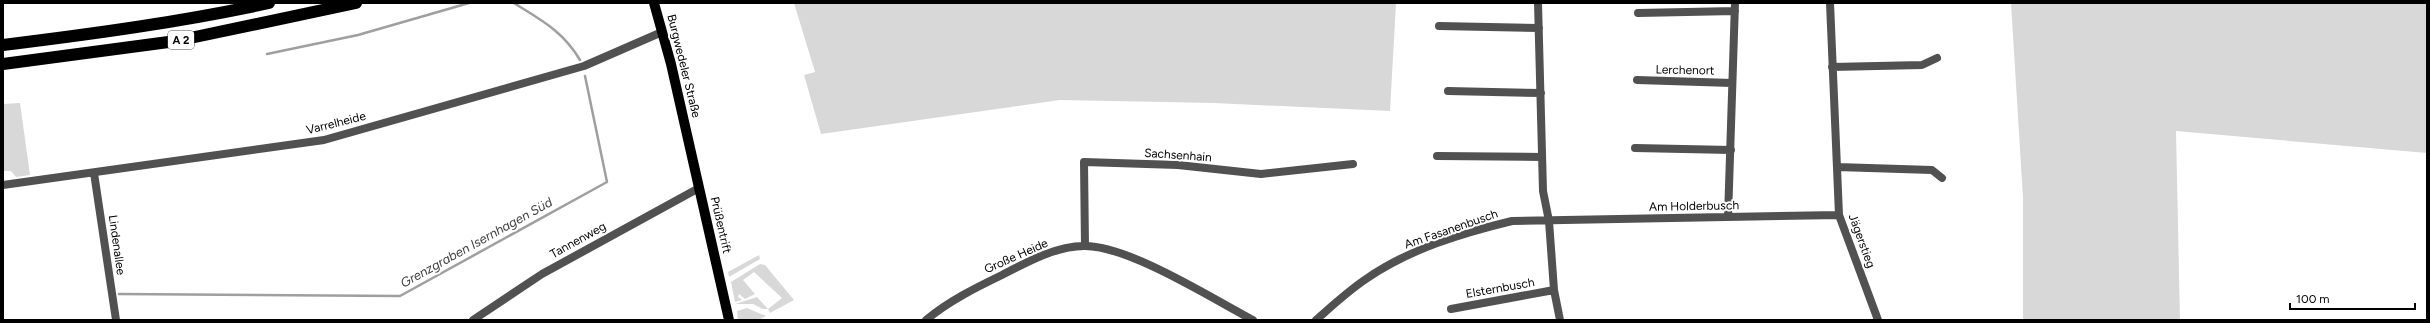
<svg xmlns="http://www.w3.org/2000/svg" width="2430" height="323" viewBox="0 0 2430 323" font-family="Figtree,sans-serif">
  <rect width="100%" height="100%" fill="#fff"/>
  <path fill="#d8d8d8" d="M794 3H1396L1390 111 1214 103 1060 100 821 134 804 75 815 72Z
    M2011 3H2427V153L2176 131 2180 320H2023V198Z
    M20 103 30 175 16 177 11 171H3V104Z
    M759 255 760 259 729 277 728 272Z
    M760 264 765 265 794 300 770 313 768 309H763L753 304H735L757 297 768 309 782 298 754 272 743 280 755 294 745 299 739 294 738 297 742 300 735 302 731 282Z
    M747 308 766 316 758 320H738L737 311Z"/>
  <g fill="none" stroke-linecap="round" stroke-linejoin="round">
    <path stroke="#9f9f9f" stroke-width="2.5" d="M514 3C541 20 563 31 580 60
      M267 54 358 35 469 3
      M119 294 400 296 607 182 585 76"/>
    <path stroke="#515151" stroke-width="8" d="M1538 3 1543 191 1549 221 1554 290 1560 320
      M1830 3 1839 215 1878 320
      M1638 13 1735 11
      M1439 26 1539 28
      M1832 67 1922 65 1937 58
      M1637 80 1732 83
      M1448 91 1541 93
      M1635 148 1731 150
      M1437 156 1542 157
      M1837 167 1932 170 1942 178
      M94 173 116 320
      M3 185 324 140 584 66 662 32
      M1728 217 1735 3
      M1085 246 1084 162 1178 165 1261 174 1353 164
      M1451 309 1554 290
      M473 320 542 274 699 188
      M926 320C949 301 975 288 1002 275 1027 262 1056 246 1084 246 1128 245 1213 299 1253 320
      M1316 320C1332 306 1348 291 1366 279 1409 249 1462 233 1512 221L1839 215"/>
    <path stroke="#000" stroke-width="10" d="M654 3 671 64 729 320"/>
    <path stroke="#000" stroke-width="12" d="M3 45C92 34 181 22 269 3
      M3 64 176 41 356 3"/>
  </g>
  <g text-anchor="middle" stroke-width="4" stroke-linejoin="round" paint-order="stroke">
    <rect fill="#fff" stroke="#4c4c4c" stroke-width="1" x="168" y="31" width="26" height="18" rx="3"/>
    <g font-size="11" font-weight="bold" fill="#000">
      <text x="181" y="44">A 2</text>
    </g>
    <g font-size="12" fill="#000" stroke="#fff">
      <text transform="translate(684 66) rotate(76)" y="4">Burgwedeler Straße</text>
      <text transform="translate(1685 70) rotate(1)" y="4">Lerchenort</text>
      <text transform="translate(336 123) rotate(-14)" y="4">Varrelheide</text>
      <text transform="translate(1178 155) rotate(4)" y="4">Sachsenhain</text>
      <text transform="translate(1694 206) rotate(-1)" y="4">Am Holderbusch</text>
      <text transform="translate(721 225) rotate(77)" y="4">Prüßentrift</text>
      <text transform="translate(1451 229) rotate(-19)" y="4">Am Fasanenbusch</text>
      <text transform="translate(578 240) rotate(-29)" y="4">Tannenweg</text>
      <text transform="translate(1862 241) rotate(70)" y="4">Jägerstieg</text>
      <text transform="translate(117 245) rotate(82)" y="4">Lindenallee</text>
      <text transform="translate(1016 256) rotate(-24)" y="4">Große Heide</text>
      <text transform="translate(1500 288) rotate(-10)" y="4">Elsternbusch</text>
    </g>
    <g font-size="13" font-style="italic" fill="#404040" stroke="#fff">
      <text transform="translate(476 242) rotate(-29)" y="5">Grenzgraben Isernhagen Süd</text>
    </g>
  </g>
  <rect width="2430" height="323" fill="none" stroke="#000000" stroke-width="8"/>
  <path d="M2290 303v6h125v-6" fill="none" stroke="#000000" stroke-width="2"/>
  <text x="2296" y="303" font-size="12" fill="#000000" stroke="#ffffff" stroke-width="3" paint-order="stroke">100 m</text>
</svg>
